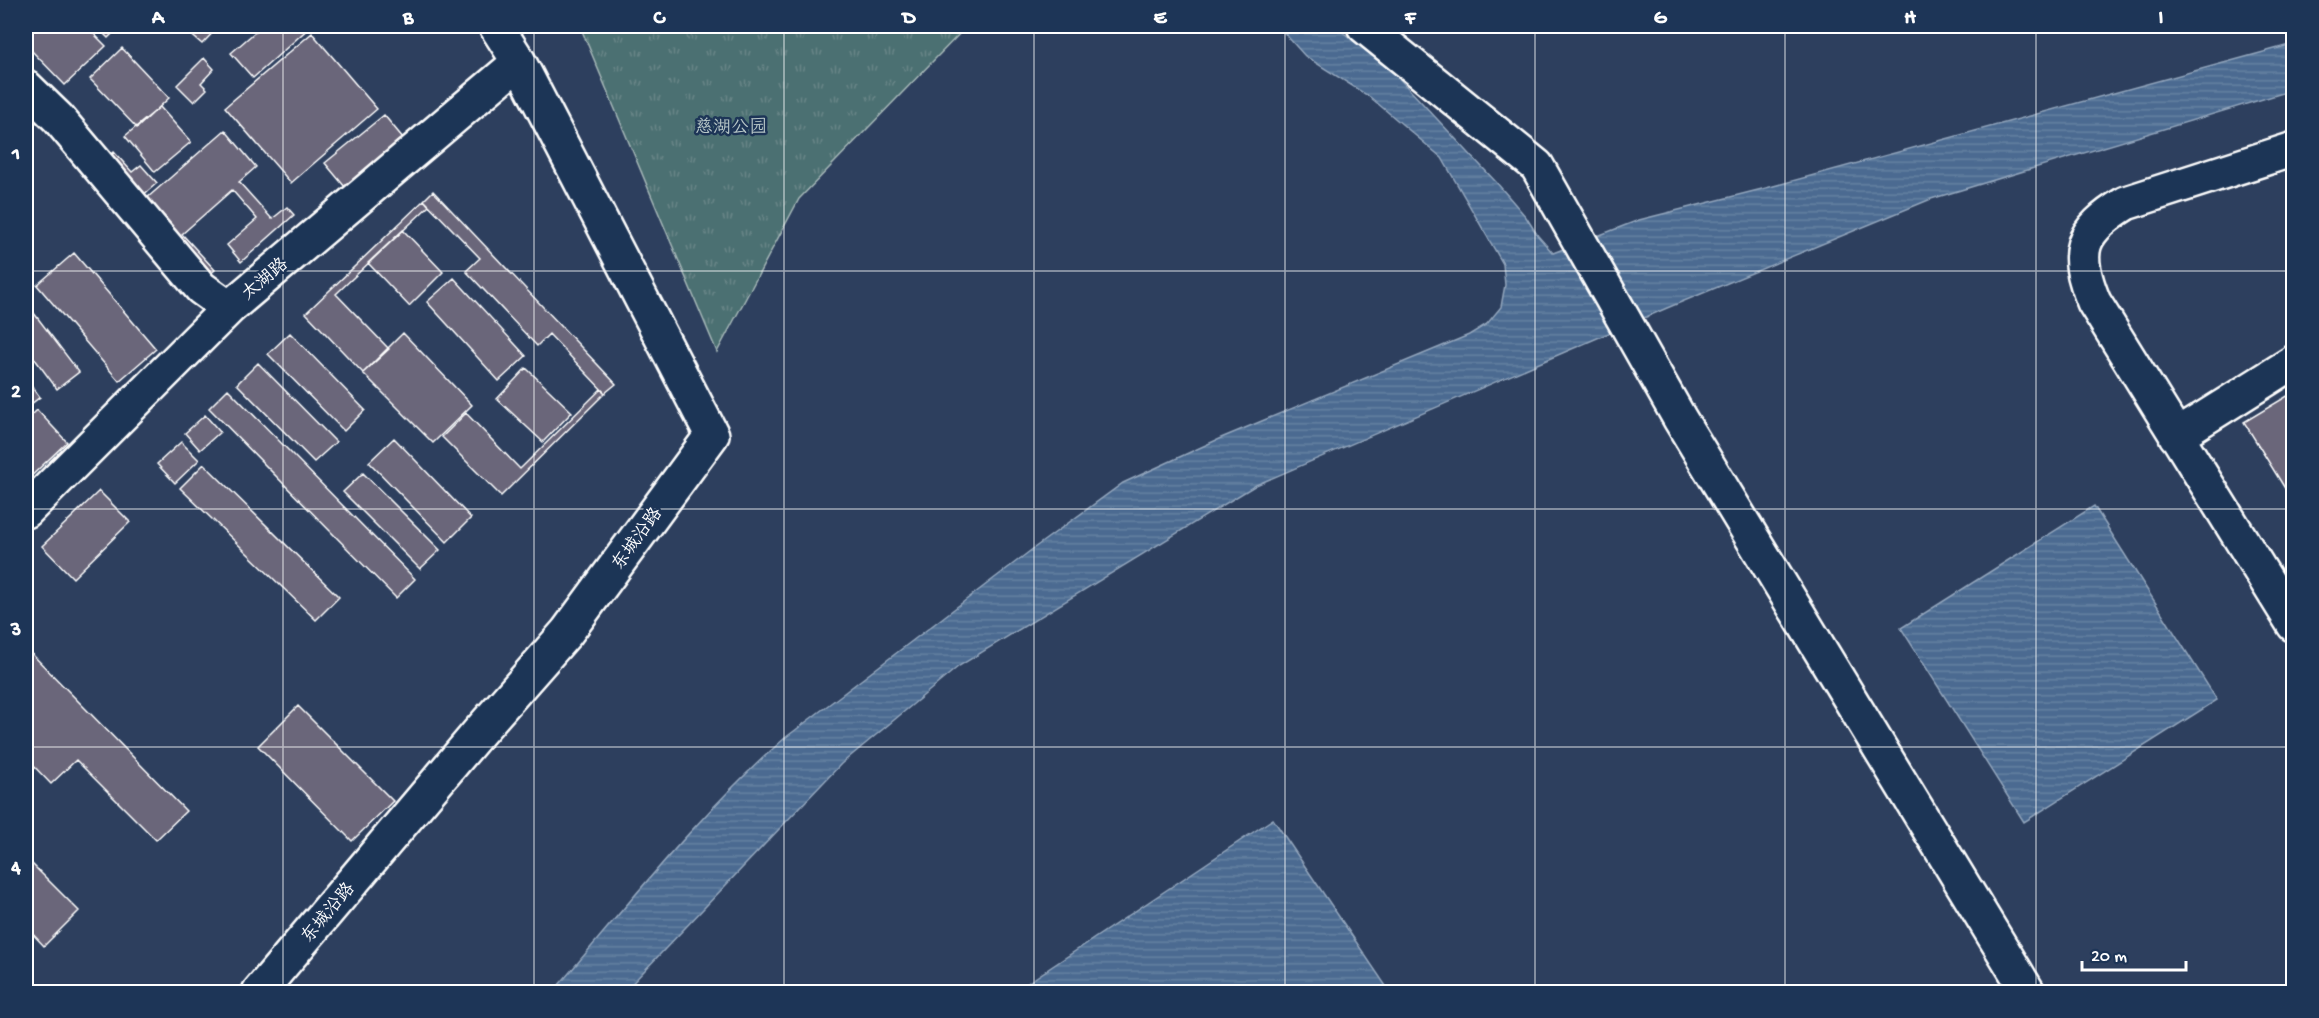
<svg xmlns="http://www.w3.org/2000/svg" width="2319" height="1018" viewBox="0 0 2319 1018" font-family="'Gochi Hand','LXGW WenKai TC',sans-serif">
  <defs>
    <pattern id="park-tufts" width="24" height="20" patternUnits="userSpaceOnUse" patternTransform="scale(1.5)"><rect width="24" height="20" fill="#4c7072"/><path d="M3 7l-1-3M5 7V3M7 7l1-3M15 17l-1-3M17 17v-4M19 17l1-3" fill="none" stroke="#678587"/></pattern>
    <pattern id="water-rules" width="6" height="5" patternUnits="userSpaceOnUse" patternTransform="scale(1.5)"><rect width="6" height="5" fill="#4b6b91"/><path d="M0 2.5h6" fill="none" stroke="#6681a2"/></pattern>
  </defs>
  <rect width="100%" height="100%" fill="#2d3f5e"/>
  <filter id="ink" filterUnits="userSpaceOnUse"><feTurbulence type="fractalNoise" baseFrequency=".0167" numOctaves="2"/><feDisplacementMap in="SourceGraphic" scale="12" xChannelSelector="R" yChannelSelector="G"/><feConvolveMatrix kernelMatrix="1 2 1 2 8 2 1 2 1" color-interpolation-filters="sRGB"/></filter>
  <g filter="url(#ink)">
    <path fill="url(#park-tufts)" stroke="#a6b8b8" stroke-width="1.5" d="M580 26H967L799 199 717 352Z"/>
    <path fill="url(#water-rules)" stroke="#93a6bd" stroke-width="1.5" d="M1278 26H1335L1394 73 1496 182 1526 217 1538 236 1553 253 1639 220 1770 187 2293 44V90L1931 199 1667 308 1256 485 959 666 841 764 624 992H553C627 906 699 813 785 738L1034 548 1123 483 1221 438 1469 335 1487 324 1501 307 1505 285 1503 264 1442 158 1370 97 1305 56Z
      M2094 506 2217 700 2024 822 1901 628Z
      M1273 819 1390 992H1014Z"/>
    <path fill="#6b667a" stroke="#fff" stroke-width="1.5" d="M26 26H86L106 46 65 85 26 45Z
      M96 26H120L108 38Z
      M181 26H219L202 44Z
      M262 26H311L253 78 231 53Z
      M312 33 377 109 291 183 225 107Z
      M122 48 169 98 137 128 90 79Z
      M204 58 214 69 201 83 207 89 194 102 177 85Z
      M160 107 191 142 155 172 125 136Z
      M384 115 403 138 345 187 325 163Z
      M225 130 256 167 239 182 272 219 287 207 294 215 241 262 227 245 257 219 232 190 182 234 215 270 204 279 139 205Z
      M114 152 132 172 141 165 157 183 141 197 106 159Z
      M433 191 616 384 605 393 549 334 537 346 466 271 480 258 424 200Z
      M424 200 429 206 336 294 389 349 363 373 306 313Z
      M403 230 443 272 409 306 368 263Z
      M74 253 156 349 119 381 37 285Z
      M454 278 526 356 499 381 427 302Z
      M30 308 79 372 57 389 26 347V311Z
      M290 333 365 410 344 431 268 354Z
      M403 333 472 405 433 443 363 373Z
      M258 363 336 442 314 462 237 384Z
      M526 368 572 412 543 442 497 399Z
      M26 378 40 397 26 408Z
      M228 389 415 579 396 598 209 408Z
      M601 389 605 393 501 496 442 437 466 413 520 469Z
      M2294 392V503L2244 422Z
      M37 410 67 442 26 481V421Z
      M205 415 220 432 200 450 185 433Z
      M394 438 471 518 447 542 369 462Z
      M181 442 199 460 175 483 157 464Z
      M204 464 339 597 316 620 180 488Z
      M363 473 440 550 420 569 343 492Z
      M99 491 130 522 73 578 42 546Z
      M26 648 186 811 156 840 76 760 51 784 26 758V721L32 715 26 709Z
      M298 706 393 801 352 841 258 746Z
      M26 858 79 911 44 946 26 927Z"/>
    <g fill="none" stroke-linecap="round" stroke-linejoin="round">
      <defs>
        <path id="minor" d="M1364 26 1537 166 1680 419 2028 992
          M26 87 58 118 201 288 229 308
          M2294 149 2126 203C2079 232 2073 251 2094 302L2294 625
          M2176 436 2294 362
          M26 511 229 308 519 62
          M259 992 479 732 567 632 712 435 519 62 496 26"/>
      </defs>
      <use href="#minor" stroke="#fff" stroke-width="38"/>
      <use href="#minor" stroke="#1d3557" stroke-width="33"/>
    </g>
  </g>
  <path fill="none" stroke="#fff" stroke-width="1.5" stroke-opacity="0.55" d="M283 26V992M534 26V992M784 26V992M1034 26V992M1285 26V992M1535 26V992M1785 26V992M2036 26V992M26 271H2294M26 509H2294M26 747H2294"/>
  <g text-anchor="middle" stroke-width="5" stroke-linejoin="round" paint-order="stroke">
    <g font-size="18" fill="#b7c6c7" stroke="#1d3557">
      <text x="731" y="132">慈湖公园</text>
    </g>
    <g font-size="18" fill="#fff" stroke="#1d3557">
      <text transform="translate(264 278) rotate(-40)" y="6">太湖路</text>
      <text transform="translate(636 538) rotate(-54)" y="6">东城沿路</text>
      <text transform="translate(327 912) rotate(-50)" y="6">东城沿路</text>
    </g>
  </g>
  <rect width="2319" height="1018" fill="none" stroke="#1d3557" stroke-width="66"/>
  <path d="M2082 961v9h104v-9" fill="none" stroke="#ffffff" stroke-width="3"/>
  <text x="2091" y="961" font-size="18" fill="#ffffff" stroke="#1d3557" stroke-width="4.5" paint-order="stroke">20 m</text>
  <rect x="33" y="33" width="2253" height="952" fill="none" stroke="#fff" stroke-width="2"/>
  <g font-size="20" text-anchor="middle" font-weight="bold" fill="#fff">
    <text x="158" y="23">A</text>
    <text x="408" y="23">B</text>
    <text x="659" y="23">C</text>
    <text x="909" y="23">D</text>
    <text x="1160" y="23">E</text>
    <text x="1410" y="23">F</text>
    <text x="1660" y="23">G</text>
    <text x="1910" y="23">H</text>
    <text x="2161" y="23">I</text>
    <text x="16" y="159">1</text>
    <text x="16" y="397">2</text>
    <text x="16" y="635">3</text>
    <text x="16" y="873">4</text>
  </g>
</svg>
